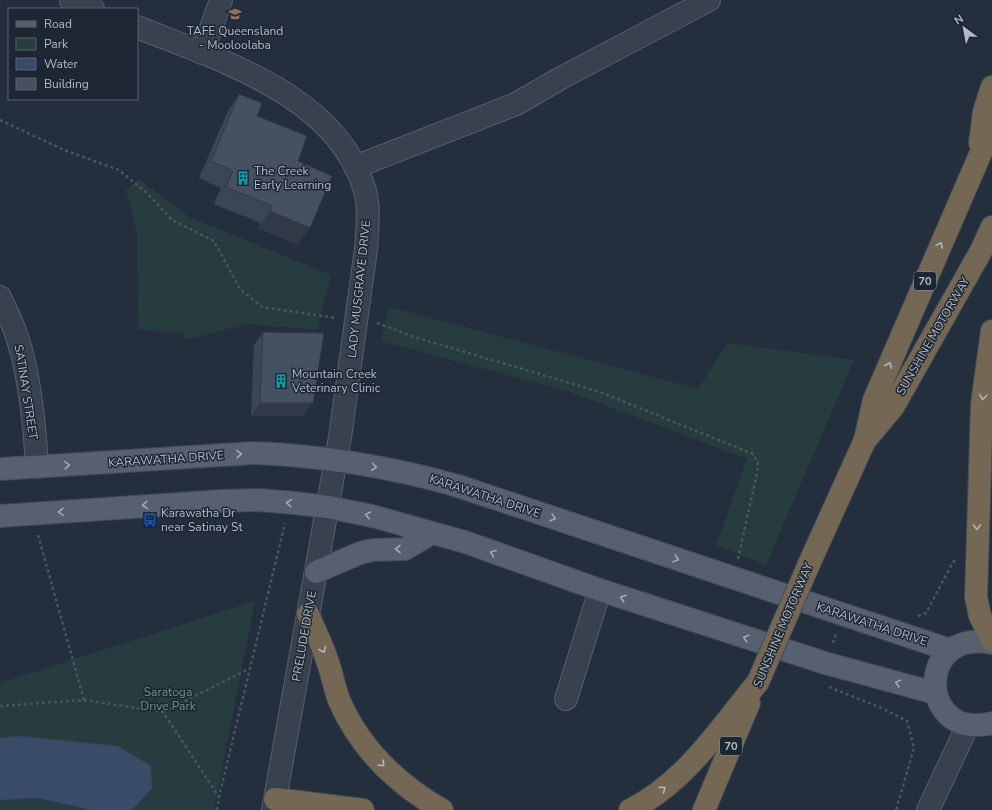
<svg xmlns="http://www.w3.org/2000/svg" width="992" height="810" viewBox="0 0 992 810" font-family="'Nunito Sans',sans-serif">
  <rect width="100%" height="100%" fill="#242f3e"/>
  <path fill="#263c3f" d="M139 179 189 217 331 275 317 330 247 324 185 340 184 334 138 329 137 234 126 190Z
    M389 307 698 389 728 343 854 360 766 565 716 545 747 459 570 392 381 341Z
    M255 601 214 810H131H132L118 746 18 736 0 738V683Z
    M37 798 90 810H0V800Z"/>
  <path fill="#394c67" d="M18 736 118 746 151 766 152 788 132 810H90L37 798 0 800V738Z"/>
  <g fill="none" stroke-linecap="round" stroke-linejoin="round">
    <defs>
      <path id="minor" d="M71 0 93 9
        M137 27C219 60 338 95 365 191 370 209 367 230 366 249L340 437 273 810
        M202 53 221 0
        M355 167 516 104 561 78 709 0
        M0 297C5 309 12 321 16 334 29 370 35 427 37 467
        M566 699 600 590
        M928 810 968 725"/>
      <path id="major" d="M0 469 254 453C319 455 396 468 458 486L950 650
        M0 516 222 501 259 500 295 503 328 507 372 516 465 542 600 590 825 663 935 693
        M316 572 360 553 373 550 405 549 432 533
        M992 643C919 629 919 727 977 725 982 725 987 725 992 723"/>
      <path id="highway" d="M980 143 984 112 992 87
        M992 331 982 404 976 597 980 616 992 640
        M867 438 893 407 981 251 992 227
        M809 564 865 440 874 400 992 127
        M308 614C314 629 322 644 327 660 332 673 334 687 339 700 360 749 397 784 442 810
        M275 799 363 810
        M630 810C685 783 720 728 758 682
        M704 810 749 703"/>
    </defs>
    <use href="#minor" stroke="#565f6c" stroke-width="24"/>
    <use href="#major" stroke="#414a57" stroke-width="24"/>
    <use href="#highway" stroke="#434c59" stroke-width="24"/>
    <path stroke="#44595c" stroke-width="2.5" stroke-dasharray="3 3" stroke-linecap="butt" d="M0 120 64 150 119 170 148 194 172 220 214 241 240 289 262 307 336 318
      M377 323 414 337 600 392 753 454 758 463 757 473 738 559
      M38 535 84 700
      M918 616 926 613 953 562 956 560
      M833 643 836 633
      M829 687 884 709 907 721 914 748 896 810
      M0 706 84 700 163 712 219 797
      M163 712 251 668
      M217 810 219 797 285 523"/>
    <use href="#minor" stroke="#38414e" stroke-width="22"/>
    <use href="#major" stroke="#56606e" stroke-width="22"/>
    <use href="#highway" stroke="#746855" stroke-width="22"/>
    <defs>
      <path id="highway-bridge" d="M758 682 809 564"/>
    </defs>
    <use href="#highway-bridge" stroke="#434c59" stroke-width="24" stroke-linecap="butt"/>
    <use href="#highway-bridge" stroke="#746855" stroke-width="22"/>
  </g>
  <path fill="#3b4654" d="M239 94 257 116 298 161V245L258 228 260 223 214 204 221 188 199 178 228 111Z
    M263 332 304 416H251L254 345Z"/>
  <path fill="#303945" d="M270 211 310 228 298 245 258 228Z
    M260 403H313L304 416H251Z"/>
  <path fill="#455162" stroke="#303945" d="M239 94 262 103 257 116 307 136 298 161 332 176 310 228 270 211 272 206 226 187 233 171 211 161Z
    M263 332 324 333 313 403H260Z"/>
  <defs><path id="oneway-chevron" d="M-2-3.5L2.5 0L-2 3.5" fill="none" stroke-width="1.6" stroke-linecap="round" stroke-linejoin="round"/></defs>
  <g stroke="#aeb4bd">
    <use href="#oneway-chevron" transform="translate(940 245) rotate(-66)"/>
    <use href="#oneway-chevron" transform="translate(889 365) rotate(-67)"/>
    <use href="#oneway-chevron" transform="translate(983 397) rotate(97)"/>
    <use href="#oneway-chevron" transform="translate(977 527) rotate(91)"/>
    <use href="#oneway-chevron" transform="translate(323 650) rotate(67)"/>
    <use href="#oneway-chevron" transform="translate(382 764) rotate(46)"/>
    <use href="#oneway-chevron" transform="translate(663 789) rotate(-36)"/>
  </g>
  <g stroke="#a1aab7">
    <use href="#oneway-chevron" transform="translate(239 454) rotate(-3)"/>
    <use href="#oneway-chevron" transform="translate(67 465) rotate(-4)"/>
    <use href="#oneway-chevron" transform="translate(374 467) rotate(8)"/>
    <use href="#oneway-chevron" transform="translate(289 503) rotate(-175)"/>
    <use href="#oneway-chevron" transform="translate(145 505) rotate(175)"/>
    <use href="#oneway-chevron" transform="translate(61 512) rotate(176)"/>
    <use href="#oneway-chevron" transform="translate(368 515) rotate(-168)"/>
    <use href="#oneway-chevron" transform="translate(553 518) rotate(18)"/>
    <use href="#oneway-chevron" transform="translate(398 549) rotate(180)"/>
    <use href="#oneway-chevron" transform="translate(493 553) rotate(-159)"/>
    <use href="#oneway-chevron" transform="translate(676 559) rotate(18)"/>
    <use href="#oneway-chevron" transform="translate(623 598) rotate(-162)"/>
    <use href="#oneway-chevron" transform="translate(746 638) rotate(-162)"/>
    <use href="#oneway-chevron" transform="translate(898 683) rotate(-165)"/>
  </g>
  <defs>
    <symbol id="university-bare" viewBox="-9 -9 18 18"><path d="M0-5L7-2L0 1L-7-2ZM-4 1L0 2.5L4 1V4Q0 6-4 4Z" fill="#8d6e63" stroke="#1d2633" stroke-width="2.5" paint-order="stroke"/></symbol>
    <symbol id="building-bare" viewBox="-9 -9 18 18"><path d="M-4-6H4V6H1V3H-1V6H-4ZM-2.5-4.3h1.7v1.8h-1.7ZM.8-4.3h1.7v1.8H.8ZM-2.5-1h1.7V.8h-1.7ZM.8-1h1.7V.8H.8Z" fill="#0f9aa8" stroke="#1d2633" stroke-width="2.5" paint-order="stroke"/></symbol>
    <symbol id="bus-bare" viewBox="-9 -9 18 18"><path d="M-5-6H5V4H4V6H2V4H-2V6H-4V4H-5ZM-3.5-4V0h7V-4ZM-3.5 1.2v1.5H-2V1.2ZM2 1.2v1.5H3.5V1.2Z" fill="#1a4fb4" stroke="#1d2633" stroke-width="2.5" paint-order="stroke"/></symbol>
  </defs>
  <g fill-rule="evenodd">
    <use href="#university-bare" x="225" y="4" width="20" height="20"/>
    <use href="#building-bare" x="233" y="168" width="20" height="20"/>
    <use href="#building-bare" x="271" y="371" width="20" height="20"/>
    <use href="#bus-bare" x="140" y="510" width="20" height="20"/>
  </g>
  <g text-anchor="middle" stroke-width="3" stroke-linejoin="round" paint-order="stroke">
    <g fill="#1d2633" stroke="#878f9c" stroke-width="1">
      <rect x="914" y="272" width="22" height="18" rx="3"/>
      <rect x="720" y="737" width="22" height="18" rx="3"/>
    </g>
    <g font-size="11" font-weight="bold" fill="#b4bcc9">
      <text x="925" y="285">70</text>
      <text x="731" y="750">70</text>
    </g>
    <g font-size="12" fill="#b4bcc9" stroke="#1d2633" text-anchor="start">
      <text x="235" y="35" text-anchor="middle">TAFE Queensland<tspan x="235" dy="14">- Mooloolaba</tspan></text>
      <text x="254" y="175">The Creek<tspan x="254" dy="14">Early Learning</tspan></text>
      <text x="292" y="378">Mountain Creek<tspan x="292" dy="14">Veterinary Clinic</tspan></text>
      <text x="161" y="517">Karawatha Dr<tspan x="161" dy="14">near Satinay St</tspan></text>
    </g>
    <g font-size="12" fill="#b4bcc9" stroke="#1d2633">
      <text transform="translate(359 289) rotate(-84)" y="4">LADY MUSGRAVE DRIVE</text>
      <text transform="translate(933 336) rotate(-60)" y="4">SUNSHINE MOTORWAY</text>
      <text transform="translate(26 392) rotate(81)" y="4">SATINAY STREET</text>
      <text transform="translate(166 459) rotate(-4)" y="4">KARAWATHA DRIVE</text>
      <text transform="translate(485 496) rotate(18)" y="4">KARAWATHA DRIVE</text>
      <text transform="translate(872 624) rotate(18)" y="4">KARAWATHA DRIVE</text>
      <text transform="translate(783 625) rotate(-67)" y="4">SUNSHINE MOTORWAY</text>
      <text transform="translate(304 636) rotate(-80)" y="4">PRELUDE DRIVE</text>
    </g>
    <g font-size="12" fill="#6b9a76" stroke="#1d2633">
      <text x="168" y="696">Saratoga<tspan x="168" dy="14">Drive Park</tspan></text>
    </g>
  </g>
  <rect x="8" y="8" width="130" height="92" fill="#1d2633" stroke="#59626f"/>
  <rect x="16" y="21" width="20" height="6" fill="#56606e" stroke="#59626f"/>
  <text x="44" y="28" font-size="12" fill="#b4bcc9">Road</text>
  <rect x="16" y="38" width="20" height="12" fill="#263c3f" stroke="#59626f"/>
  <text x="44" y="48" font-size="12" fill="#b4bcc9">Park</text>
  <rect x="16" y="58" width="20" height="12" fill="#394c67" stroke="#59626f"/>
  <text x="44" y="68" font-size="12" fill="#b4bcc9">Water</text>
  <rect x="16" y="78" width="20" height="12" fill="#455162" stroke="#59626f"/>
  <text x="44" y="88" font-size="12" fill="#b4bcc9">Building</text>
  <g transform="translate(964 28) rotate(328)" stroke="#1d2633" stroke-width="3" paint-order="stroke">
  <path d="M0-3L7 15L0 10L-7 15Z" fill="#b4bcc9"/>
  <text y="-6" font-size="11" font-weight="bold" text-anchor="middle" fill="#b4bcc9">N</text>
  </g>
</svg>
